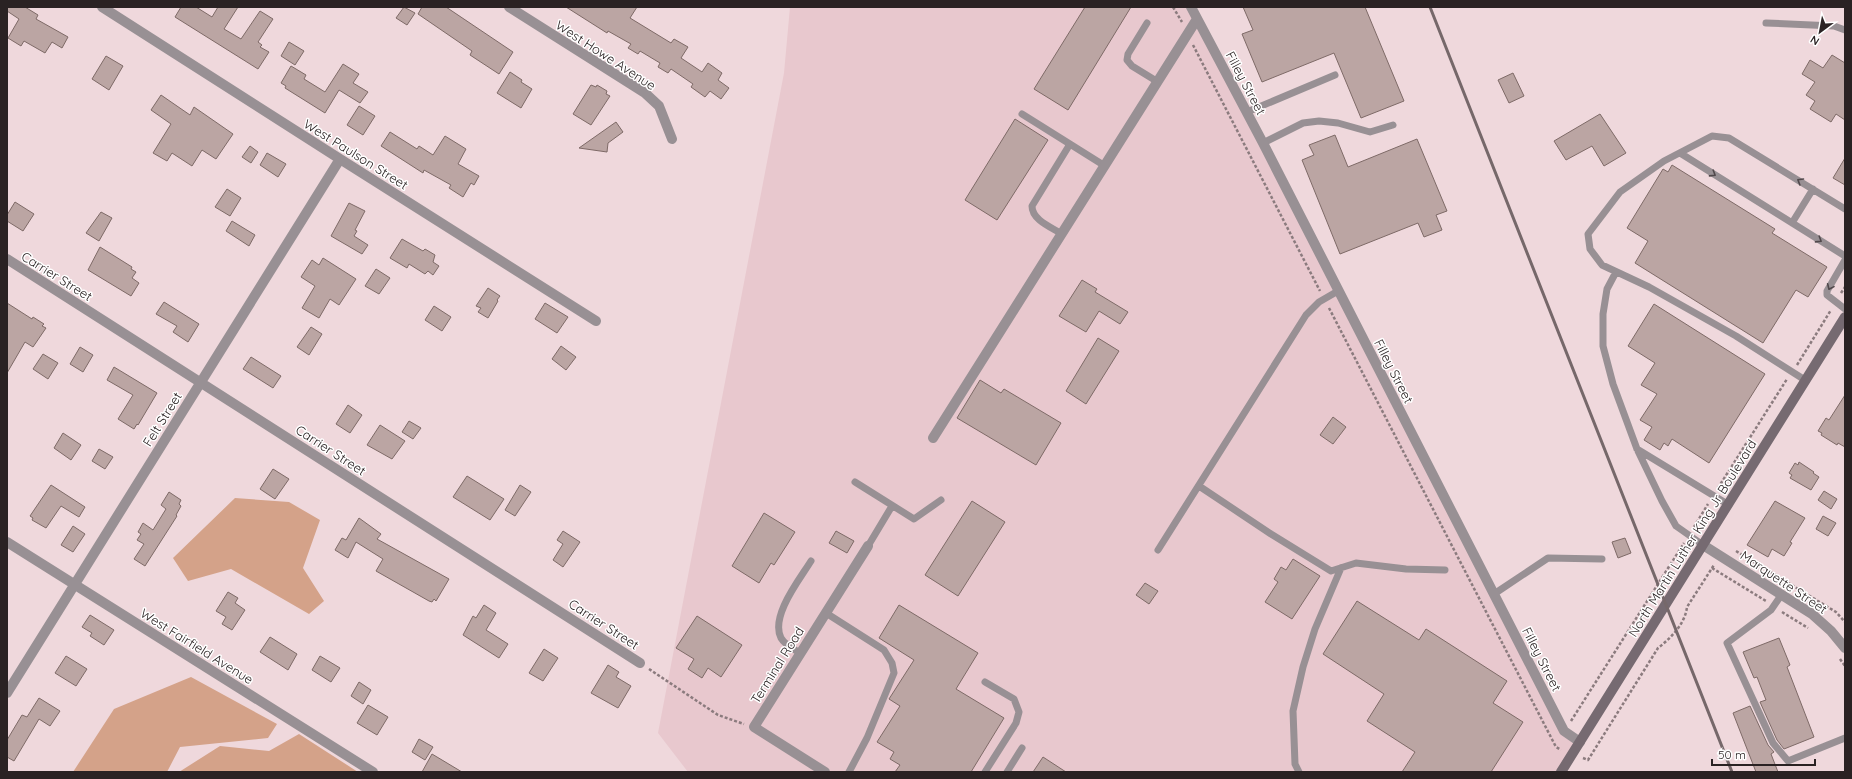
<svg xmlns="http://www.w3.org/2000/svg" width="1852" height="779" viewBox="0 0 1852 779" font-family="Quicksand,sans-serif">
  <rect width="100%" height="100%" fill="#efd8dc"/>
  <path fill="#e8c8ce" d="M790 7H1190L1564 731 1580 742 1561 772H688L658 733 784 73Z"/>
  <path fill="#d4a289" d="M235 498 289 502 320 520 303 568 324 601 309 614 231 569 188 581 173 558Z
    M191 677 277 724 268 738 180 747 167 772H73L114 709Z
    M299 734 358 772H179L220 746 269 751Z"/>
  <path fill="#bba5a3" stroke="#7e6a67" d="M7 7H25L38 15 36 19 68 37 62 48 52 42 45 53 24 41 21 46 8 38 19 19 7 11Z
    M181 7H196L212 17 218 7H238L224 29 241 39 260 11 273 19 258 42 262 45 260 47 269 52 258 69 175 17Z
    M404 7 415 13 407 25 396 18Z
    M422 7H446L513 52 499 74 470 55 472 51 418 14Z
    M566 7H637L630 18 671 43 674 39 688 47 681 58 702 72 708 63 722 73 718 80 729 88 721 99 710 91 705 97 691 87 693 84 671 69 668 73 658 67 660 63 640 51 638 54 628 48 631 44 608 31 607 33Z
    M1085 7H1131L1068 110 1034 89Z
    M1243 7H1365L1404 101 1361 118 1334 53 1262 82 1242 34 1253 30Z
    M289 42 304 51 295 65 281 56Z
    M1832 55 1845 63V120L1836 114 1831 122 1810 109 1815 101 1806 95 1815 82 1802 74 1810 60 1823 68Z
    M106 56 123 66 109 90 92 79Z
    M343 64 359 74 353 83 368 92 360 103 339 90 325 113 285 88 286 86 281 83 291 66 306 75 304 79 325 92Z
    M510 72 522 80 521 82 532 89 521 108 497 93Z
    M1513 73 1524 96 1509 103 1498 80Z
    M591 85 596 87 597 85 607 91 606 94 610 96 591 125 573 114Z
    M161 95 190 115 194 107 233 134 216 159 202 150 192 166 172 153 167 161 153 153 171 124 151 110Z
    M359 106 375 116 363 135 347 125Z
    M1600 114 1626 153 1604 166 1592 146 1566 160 1554 141Z
    M1015 119 1048 140 997 220 965 200Z
    M616 122 623 132 608 143 607 152 579 148Z
    M390 132 417 149 419 146 433 155 445 136 466 149 458 164 479 176 474 185 471 183 463 197 449 188 451 185 424 170 423 173 381 146Z
    M1335 135 1348 167 1417 139 1447 211 1436 215 1442 230 1424 237 1418 223 1340 254 1302 160 1314 155 1309 145Z
    M250 146 258 152 251 163 242 157Z
    M267 153 286 164 278 177 260 165Z
    M1845 158V185L1833 178Z
    M1672 165 1775 229 1772 233 1827 267 1808 297 1796 290 1763 343 1635 263 1648 241 1627 228 1663 169 1668 172Z
    M227 189 241 198 230 216 215 207Z
    M15 202 34 214 23 231 7 221V215Z
    M349 203 365 211 355 230 357 231 354 236 368 245 362 254 331 236Z
    M101 212 112 218 99 241 86 233Z
    M232 221 255 235 249 246 226 231Z
    M402 239 423 251 425 249 435 255 433 262 439 266 433 275 428 271 425 274 409 264 407 268 390 258Z
    M100 247 132 267 131 269 136 272 132 278 139 283 131 296 88 270Z
    M323 258 356 279 339 305 330 299 319 318 302 308 315 286 301 277 312 260 319 265Z
    M376 269 390 278 379 294 365 286Z
    M1082 280 1097 289 1095 292 1128 312 1120 324 1099 311 1086 332 1059 316Z
    M488 288 500 296 497 300 498 301 488 318 478 312 481 308 476 306Z
    M164 302 199 324 188 342 173 332 177 326 156 314Z
    M7 303 32 319 33 317 44 324 42 326 46 328 33 347 25 342 7 373Z
    M545 303 568 317 557 333 535 319Z
    M1654 304 1765 374 1709 463 1672 439 1668 446 1664 443 1660 450 1644 440 1652 427 1640 420 1657 394 1641 385 1655 363 1628 346Z
    M434 306 451 317 442 331 425 320Z
    M311 327 322 334 309 355 297 347Z
    M1098 338 1119 351 1086 404 1066 391Z
    M561 346 576 357 566 370 552 359Z
    M80 347 93 355 83 372 70 364Z
    M43 354 58 363 48 379 33 369Z
    M251 357 281 376 273 388 243 369Z
    M114 367 157 393 138 425 137 424 134 429 118 419 133 395 107 380Z
    M980 380 1001 393 1004 389 1061 423 1036 465 957 418Z
    M1845 395V447L1838 443 1837 445 1821 435 1822 433 1818 431 1826 418 1829 420Z
    M348 405 362 415 350 433 336 424Z
    M1333 417 1346 427 1333 444 1320 435Z
    M409 421 421 428 413 439 402 432Z
    M380 425 405 441 392 459 367 445Z
    M63 433 81 445 71 460 54 448Z
    M99 449 113 457 105 469 92 461Z
    M1799 462 1814 472 1813 473 1819 477 1811 490 1790 478 1792 475 1789 473 1795 463 1798 465Z
    M273 469 289 479 275 499 260 489Z
    M467 476 504 499 490 520 453 497Z
    M51 485 85 507 79 517 61 506 46 528 32 520 33 518 30 516Z
    M520 485 531 492 515 516 505 510Z
    M1824 491 1837 499 1831 509 1818 500Z
    M169 492 181 500 179 504 181 506 176 515 177 516 145 566 134 559 144 544 137 540 141 534 138 532 143 523 153 530 166 509 161 505Z
    M972 501 1005 522 958 596 925 575Z
    M1775 501 1805 518 1790 542 1792 543 1784 556 1772 549 1768 557 1747 545Z
    M764 513 795 532 774 565 771 563 759 583 732 566Z
    M1823 516 1836 523 1828 536 1816 529Z
    M359 518 381 534 377 539 449 579 436 601 434 599 432 602 429 601 376 571 383 559 356 542 348 558 335 550 342 538 346 540Z
    M73 526 85 534 73 552 61 545Z
    M563 531 580 542 563 567 553 560 563 544 557 540Z
    M836 531 854 541 847 553 829 543Z
    M1625 538 1631 553 1618 558 1612 542Z
    M1293 559 1320 576 1292 619 1265 602 1278 582 1274 579 1281 567 1286 570Z
    M1145 583 1158 591 1149 604 1136 595Z
    M228 592 238 598 235 603 245 610 232 630 222 624 226 617 216 611Z
    M1357 601 1419 640 1426 629 1507 681 1493 703 1523 722 1491 772H1402L1415 752 1367 721 1384 694 1323 654Z
    M484 605 496 613 486 630 508 644 499 658 463 635 473 616 476 618Z
    M899 605 978 653 956 689 1004 718 971 772H895L900 765 890 759 894 752 877 742 900 706 889 699 914 660 879 638Z
    M90 615 114 630 104 645 90 636 92 633 82 627Z
    M697 616 742 645 721 677 708 668 702 678 688 669 694 659 676 648Z
    M270 637 297 654 288 670 260 652Z
    M1779 638 1790 665 1787 667 1814 737 1784 749 1777 740 1760 702 1766 700 1757 677 1754 678 1743 652Z
    M544 649 558 658 543 681 529 673Z
    M66 656 87 669 76 686 55 673Z
    M320 656 340 668 331 682 312 670Z
    M608 665 619 672 616 677 631 686 618 708 591 693Z
    M359 682 371 690 363 704 351 696Z
    M39 698 60 711 50 726 39 719 14 761 7 757V740L22 715 27 717Z
    M368 705 388 717 377 735 357 723Z
    M1750 706 1768 745 1774 752 1771 754 1778 772H1756L1733 713Z
    M419 739 433 747 425 760 412 752Z
    M432 754 462 772H422Z
    M1043 757 1066 772H1033Z"/>
  <g fill="none" stroke-linecap="round" stroke-linejoin="round">
    <path stroke="#8b7b7e" stroke-width="2.5" stroke-dasharray="3 2" stroke-linecap="butt" d="M1173 7 1182 22
      M1193 45 1320 291
      M1841 293 1845 287
      M1329 308 1556 747 1561 750
      M1797 365 1831 310
      M1718 488 1787 379
      M1694 527 1708 504
      M1736 551 1836 612 1845 622
      M1712 568 1766 601
      M1782 612 1808 628
      M1840 659 1845 666
      M649 669 718 715 744 724
      M1571 721 1684 543
      M1583 758 1588 760 1658 648C1671 638 1685 624 1687 607L1714 565"/>
    <path stroke="#989094" stroke-width="7" d="M1147 23 1128 54 1127 60 1132 66 1158 82
      M1766 23 1834 26 1845 30
      M1247 112 1335 75
      M1022 114 1105 166
      M1263 143 1303 123 1319 121 1338 123 1370 132 1393 125
      M1680 153 1845 256
      M1792 223 1813 189
      M1062 234C1051 227 1032 220 1032 206L1070 144
      M1845 260 1827 291V295L1845 309
      M1616 272 1607 289 1603 314V346L1613 384 1637 449 1662 501 1676 526 1703 545
      M1805 380 1736 336 1649 287 1602 265 1590 249 1588 234 1620 192 1664 161 1712 136 1729 138 1845 209
      M1637 449 1729 505
      M855 482 914 519 941 500
      M1199 486 1271 534 1331 571 1356 563 1406 569 1445 570
      M868 546 892 506
      M1158 550 1306 315 1319 302 1338 291
      M1494 594 1548 558 1602 559
      M1782 594 1771 610 1727 643 1773 743 1788 761 1845 738
      M826 613 884 650 892 663 894 673 867 738 849 772
      M800 653C794 649 785 645 781 638 770 616 800 579 811 561
      M985 682 1014 699 1019 712 1016 723 985 772
      M1007 772 1022 748
      M1299 772 1295 764 1293 711 1303 667 1315 629 1341 568"/>
    <path stroke="#989094" stroke-width="10" d="M102 7 340 159 596 321
      M509 7 645 93 659 106 672 139
      M1191 7 1263 143 1564 731 1580 742
      M7 259 640 663
      M933 438 1197 19
      M7 542 373 772
      M1703 545 1812 614 1831 631 1845 648
      M7 693 340 159
      M825 772 754 727 868 546"/>
    <path stroke="#766a71" stroke-width="10" d="M1561 772 1845 317"/>
    <path stroke="#76686a" stroke-width="3" d="M1430 7 1732 772"/>
  </g>
  <defs><path id="oneway-chevron" d="M-2-3.5L2.5 0L-2 3.5" fill="none" stroke-width="1.6" stroke-linecap="round" stroke-linejoin="round"/></defs>
  <g stroke="#50484b">
    <use href="#oneway-chevron" transform="translate(1713 174) rotate(32)"/>
    <use href="#oneway-chevron" transform="translate(1800 181) rotate(-149)"/>
    <use href="#oneway-chevron" transform="translate(1819 240) rotate(32)"/>
    <use href="#oneway-chevron" transform="translate(1830 287) rotate(114)"/>
  </g>
  <g text-anchor="middle" stroke-width="3" stroke-linejoin="round" paint-order="stroke">
    <g font-size="13" fill="#2a2223" stroke="#fff">
      <text transform="translate(606 55) rotate(33)" y="5">West Howe Avenue</text>
      <text transform="translate(1246 83) rotate(62)" y="5">Filley Street</text>
      <text transform="translate(356 154) rotate(32)" y="5">West Paulson Street</text>
      <text transform="translate(57 276) rotate(32)" y="5">Carrier Street</text>
      <text transform="translate(1394 371) rotate(63)" y="5">Filley Street</text>
      <text transform="translate(162 419) rotate(-58)" y="5">Felt Street</text>
      <text transform="translate(331 450) rotate(33)" y="5">Carrier Street</text>
      <text transform="translate(1692 538) rotate(-58)" y="5">North Martin Luther King Jr Boulevard</text>
      <text transform="translate(1784 582) rotate(34)" y="5">Marquette Street</text>
      <text transform="translate(604 624) rotate(33)" y="5">Carrier Street</text>
      <text transform="translate(197 646) rotate(32)" y="5">West Fairfield Avenue</text>
      <text transform="translate(1542 659) rotate(63)" y="5">Filley Street</text>
      <text transform="translate(777 665) rotate(-58)" y="5">Terminal Road</text>
    </g>
  </g>
  <rect width="1852" height="779" fill="none" stroke="#2a2223" stroke-width="16"/>
  <g transform="translate(1820 32) rotate(212)" stroke="#ffffff" stroke-width="3" paint-order="stroke">
  <path d="M0-3L7 15L0 10L-7 15Z" fill="#2a2223"/>
  <text y="-6" font-size="11" font-weight="bold" text-anchor="middle" fill="#2a2223">N</text>
  </g>
  <path d="M1712 759v6h103v-6" fill="none" stroke="#2a2223" stroke-width="2"/>
  <text x="1718" y="759" font-size="12" fill="#2a2223" stroke="#ffffff" stroke-width="3" paint-order="stroke">50 m</text>
</svg>
